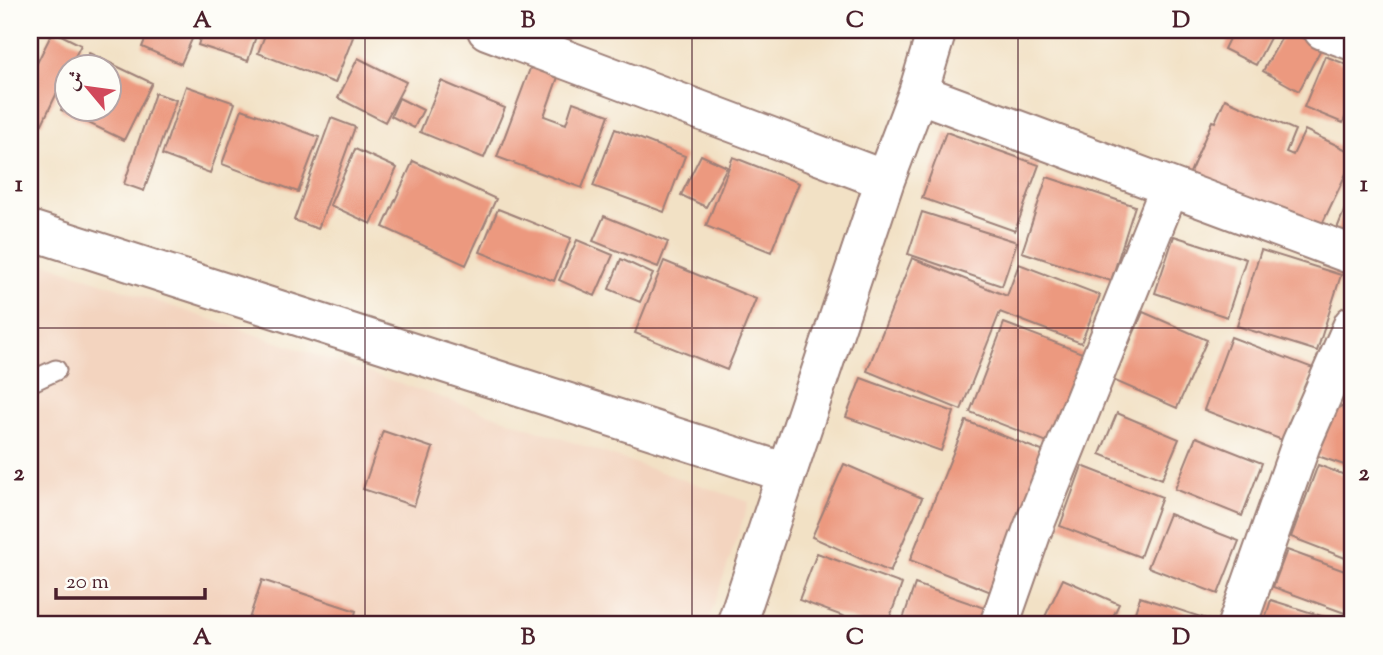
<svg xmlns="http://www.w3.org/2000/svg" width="1383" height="655" viewBox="0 0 1383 655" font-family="'Sorts Mill Goudy',Amiri,serif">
  <rect width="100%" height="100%" fill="#fdfcf7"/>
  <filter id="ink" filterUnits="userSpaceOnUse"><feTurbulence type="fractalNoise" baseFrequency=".0143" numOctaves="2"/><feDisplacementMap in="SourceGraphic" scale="14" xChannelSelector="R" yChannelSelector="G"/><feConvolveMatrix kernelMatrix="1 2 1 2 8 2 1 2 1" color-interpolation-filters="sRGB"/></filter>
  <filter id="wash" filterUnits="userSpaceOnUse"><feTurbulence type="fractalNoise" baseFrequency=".00686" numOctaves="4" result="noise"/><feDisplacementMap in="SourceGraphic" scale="28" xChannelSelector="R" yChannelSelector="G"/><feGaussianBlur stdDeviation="1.57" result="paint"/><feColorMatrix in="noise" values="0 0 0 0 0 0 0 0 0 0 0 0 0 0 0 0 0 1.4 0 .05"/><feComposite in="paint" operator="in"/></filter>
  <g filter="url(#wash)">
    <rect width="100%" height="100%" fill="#f2e1c5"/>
    <path fill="#f3d4bf" d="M30 258 749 502 707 625H30Z"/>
    <g id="blocks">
      <path fill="#ec997f" d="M149 30H196L181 64 142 47Z
        M203 30H258L248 61 198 45Z
        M267 30H334L353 37 335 83 258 53Z
        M1233 30H1274L1256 65 1224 49Z
        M1286 30 1322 47 1299 91 1263 71Z
        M53 31 81 45 70 66H66V74L42 124 30 118V77Z
        M89 53 152 83 124 140 61 110 66 98V108H108V66H82Z
        M1325 56 1353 67V99L1343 123 1304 107Z
        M358 58 406 82 385 122 338 98Z
        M531 66 558 77 544 116 566 124 573 102 609 115 582 188 497 157Z
        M441 81 505 108 484 158 420 132Z
        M186 86 235 103 210 173 162 155Z
        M155 93 176 100 144 191 124 184Z
        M399 98 423 110 414 128 391 116Z
        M1225 99 1295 130 1286 152 1293 155 1305 130 1353 153V159L1316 237 1186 182 1212 121 1215 122Z
        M242 109 319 137 298 192 222 164Z
        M331 118 355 127 318 229 294 220Z
        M615 129 685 156 664 212 593 186Z
        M946 132 1039 165 1015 231 922 198Z
        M355 149 397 168 371 224 330 205Z
        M701 155 727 167 706 207 681 195Z
        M733 157 799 183 771 252 706 226Z
        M413 161 496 199 466 265 383 227Z
        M1047 177 1135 206 1111 281 1022 252Z
        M1353 189V238L1336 231Z
        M498 209 571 238 554 281 480 252Z
        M922 212 1017 242 1002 286 908 254Z
        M604 216 668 242 658 267 593 241Z
        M1174 236 1246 259 1227 317 1155 293Z
        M577 240 613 255 595 296 559 280Z
        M1261 250 1341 275 1317 351 1237 326Z
        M912 258 1007 296 1019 264 1100 295 1081 343 1000 312 961 410 867 371Z
        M621 259 653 274 640 302 609 289Z
        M664 261 756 299 727 370 635 333Z
        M1143 312 1207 340 1177 408 1113 380Z
        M1004 323 1090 356 1055 445 970 412Z
        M1231 337 1313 368 1285 441 1204 410Z
        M861 378 954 412 941 451 846 417Z
        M1332 404 1353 411V468L1315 455Z
        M1117 413 1179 439 1162 479 1100 454Z
        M966 421 1052 455 996 594 910 560Z
        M383 431 433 448 414 506 363 489Z
        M1196 437 1262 463 1242 516 1175 489Z
        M844 464 922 498 890 572 812 537Z
        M1318 465 1353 478V561L1291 537Z
        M1082 466 1162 497 1140 557 1060 526Z
        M1169 514 1239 541 1218 594 1148 567Z
        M1287 550 1353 574V616L1273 587Z
        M817 553 902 584 887 625H867L799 600Z
        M1063 579 1119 604 1109 625H1041Z
        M262 580 356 611 352 625H247Z
        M915 584 996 612 991 625H901Z
        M1140 597 1210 620 1208 625H1131Z
        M1271 600 1344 623 1343 625H1263Z"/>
    </g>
  </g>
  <g filter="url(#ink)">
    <use href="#blocks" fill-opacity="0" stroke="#9e8078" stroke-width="2"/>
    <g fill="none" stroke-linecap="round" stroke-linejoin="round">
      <defs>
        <path id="lane" d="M30 382 56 370"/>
        <path id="street" d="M487 30 885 180
          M1323 30 1353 41
          M918 93 1353 255
          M30 230 787 473
          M736 625 885 180 918 93 937 30
          M999 625 1032 531 1170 187
          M1237 625 1301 444 1353 325"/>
      </defs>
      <use href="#lane" stroke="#9e8078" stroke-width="23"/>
      <use href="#street" stroke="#9e8078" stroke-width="42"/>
      <use href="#lane" stroke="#fff" stroke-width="19"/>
      <use href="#street" stroke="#fff" stroke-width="38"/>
    </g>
  </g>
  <path fill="none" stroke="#4a1f2b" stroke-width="2" stroke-opacity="0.55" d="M365 30V625M692 30V625M1018 30V625M30 328H1353"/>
  <rect width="1383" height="655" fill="none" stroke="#fdfcf7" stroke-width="77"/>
  <g transform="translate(88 88) rotate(299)"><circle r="33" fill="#fdfcf7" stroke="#b5a4a5" stroke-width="2"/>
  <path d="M0-5L12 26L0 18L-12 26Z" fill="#d1495b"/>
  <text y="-10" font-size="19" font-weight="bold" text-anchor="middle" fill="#4a1f2b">ش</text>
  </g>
  <path d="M56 588v10h149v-10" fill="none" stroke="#4a1f2b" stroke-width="3.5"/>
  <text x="66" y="588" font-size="21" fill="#4a1f2b" stroke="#fdfcf7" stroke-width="5" paint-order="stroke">20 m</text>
  <rect x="38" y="38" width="1306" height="578" fill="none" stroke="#4a1f2b" stroke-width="2.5"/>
  <g font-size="23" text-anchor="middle" font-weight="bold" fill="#4a1f2b">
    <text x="202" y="27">A</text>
    <text x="528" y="27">B</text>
    <text x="855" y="27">C</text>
    <text x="1181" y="27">D</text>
    <text x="19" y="191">1</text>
    <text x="1364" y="191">1</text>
    <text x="19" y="480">2</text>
    <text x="1364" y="480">2</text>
    <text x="202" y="644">A</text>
    <text x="528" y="644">B</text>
    <text x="855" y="644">C</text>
    <text x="1181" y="644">D</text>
  </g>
</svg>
